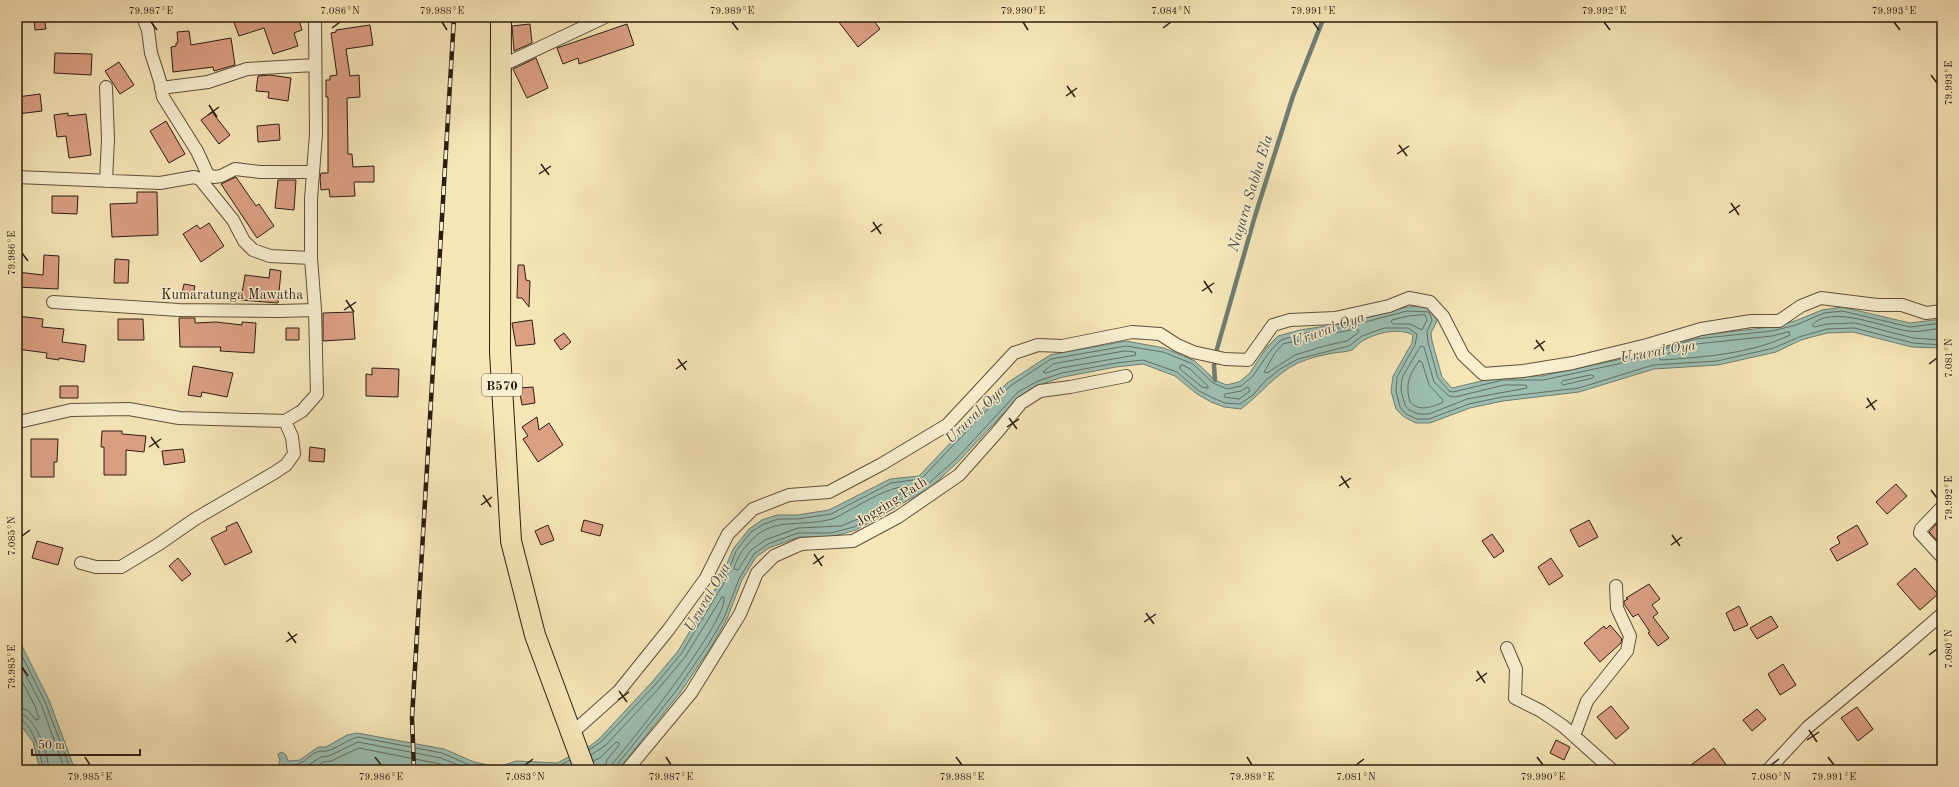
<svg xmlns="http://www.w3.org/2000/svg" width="1959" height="787" viewBox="0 0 1959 787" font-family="'Old Standard TT',serif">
  <rect width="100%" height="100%" fill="#f5e5b7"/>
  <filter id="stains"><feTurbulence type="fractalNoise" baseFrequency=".005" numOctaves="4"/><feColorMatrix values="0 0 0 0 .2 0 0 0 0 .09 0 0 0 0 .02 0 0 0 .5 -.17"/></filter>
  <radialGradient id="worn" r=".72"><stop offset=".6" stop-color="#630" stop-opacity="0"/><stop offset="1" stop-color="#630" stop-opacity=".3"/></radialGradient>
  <path fill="#9cbfb2" stroke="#6f7e72" d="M1426 306 1435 313 1437 321 1431 333 1432 341 1442 377 1452 388 1503 376H1542L1617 360 1694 336 1771 327 1795 321 1822 310 1842 307 1910 323 1942 319V348L1912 347 1853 332 1827 333 1801 340 1776 352 1718 365 1654 369 1579 392 1503 401 1470 408 1430 423H1416L1404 417 1396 409 1391 391 1393 376 1412 343 1413 335C1398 327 1375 333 1361 342 1358 344 1355 348 1352 350 1347 352 1339 352 1334 353 1322 355 1309 358 1298 363 1275 374 1261 394 1241 409L1224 407 1211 402 1197 394 1175 376 1143 364 1116 367 1063 377 1039 385 1020 396 958 462 931 487 856 530 831 537H799L769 548 756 557 742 580 727 619 711 647 680 693 618 770H276L280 761 278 754 282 752 286 755 288 761 300 760 318 747H326L347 735 357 733 444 749 474 762 498 767 516 761 557 763 590 746 599 739 652 682 678 651 720 581 733 549 749 529 762 520 777 515H797L829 510 890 479 919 476 1007 383 1050 355 1126 341 1164 348 1195 361 1215 380 1226 385 1239 382 1249 374 1267 347 1278 336 1300 330 1345 323 1407 307Z
    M17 636 49 700 75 770H40L33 742 17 720Z"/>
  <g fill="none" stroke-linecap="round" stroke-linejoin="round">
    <path stroke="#646e62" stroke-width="1" d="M1425 315 1427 320 1422 330 1410 324H1393L1391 322 1392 320 1408 316Z
      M1942 328C1932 329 1918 333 1908 331 1885 328 1831 304 1812 325L1814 327 1827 324 1855 323 1913 338 1942 340
      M1357 329 1359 332 1347 341 1324 346 1295 355 1267 373 1264 372 1275 353 1283 344Z
      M1789 332 1790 335C1750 354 1705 357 1661 360L1659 358 1660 356 1696 344 1772 336Z
      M1421 346 1424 347 1434 382 1449 396 1455 397 1504 385H1526L1527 388 1467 399 1429 414H1418L1409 410 1405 405 1401 390 1402 378Z
      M1125 351 1135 352 1136 355 1061 368 1046 373 1043 372 1053 364Z
      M1419 361 1422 362 1429 385 1443 400 1442 403C1431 407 1419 412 1410 402 1405 385 1409 375 1419 361Z
      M1183 365 1190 369 1208 386V388L1202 387 1180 369V366Z
      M1591 375 1594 376 1593 378 1563 385 1561 383 1563 381Z
      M1248 387 1250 391 1239 399 1224 397 1225 394 1241 391Z
      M907 486 908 489 903 492 865 516 841 526 798 528 765 540 750 551 738 570 734 569C736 560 741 552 747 545 771 515 799 528 832 519 837 518 843 513 848 511 867 501 886 488 907 486Z
      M17 646 45 702 71 770
      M17 658 41 704 65 770
      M17 672 35 706 39 719 36 720 27 710 17 707
      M17 713C36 714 48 755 49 770
      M17 718C32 720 42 757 43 770
      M589 750 602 741 655 685 681 654 724 583 736 551 751 532 764 524 778 519H797L831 514 891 483 921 479 1010 386 1051 359 1126 346 1163 352 1193 364 1213 383 1227 389 1241 386 1252 377 1271 350 1281 340 1301 334 1346 327 1407 311 1429 312 1432 320 1427 332 1428 342 1438 378 1449 391 1453 392 1503 380H1543L1618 364 1695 339 1772 331 1796 325 1824 313 1842 311 1910 327 1942 323
      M591 755 606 745 659 688 685 657 722 597H724C729 619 632 741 613 763L610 770
      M593 761 600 758 616 742 619 743V745L607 760 604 770
      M280 770 283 764C305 769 304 756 320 751 322 751 324 752 326 751 337 749 346 740 358 737L442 753 472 766 493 770
      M295 770 304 768 321 757 329 756 358 742 441 758 470 770
      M312 770 323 762 331 761 359 748 440 764 457 770
      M505 770 517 765 557 767 570 760
      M615 770 616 766 676 691 708 645 724 618 739 579 754 554 768 544 798 533H831L854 527 929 483 956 459 1018 392 1038 381 1062 373 1116 363 1143 360 1177 372 1199 391 1213 398 1225 403 1240 404 1253 395 1265 381 1280 369 1298 359 1349 346 1362 336 1384 328H1408L1417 334 1415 345 1397 377 1396 391 1400 407 1406 414 1417 419H1429L1469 404 1502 397 1579 388 1653 365 1717 361 1774 348 1799 337 1827 329 1854 328 1913 343 1942 345"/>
    <path stroke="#6f7e72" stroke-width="4.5" d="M1215 380 1214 366 1217 349 1255 216 1293 96 1324 17"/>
  </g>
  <path fill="#db9f84" stroke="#2c1d11" d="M34 17H44L46 29 35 30Z
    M232 17H298L302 30 294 33 298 46 273 54 264 28 239 36Z
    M835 17H871L880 29 858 47Z
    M530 24 532 43 514 51 512 26Z
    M627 24 634 45 579 64 578 58 563 64 557 48Z
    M370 25 373 45 346 49 350 76 359 75 360 97 347 98 348 154H352L353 167 374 166V182H354L355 196 330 197 329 189 321 190 320 178 321 173H328V97H326V80H330V76L337 75 331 33 336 32V30Z
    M189 31 191 45 231 38 235 65 214 71 213 67 173 72 171 47 176 46V43H178L177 32Z
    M55 53 92 54 91 75 54 73Z
    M536 58 548 88 527 98 513 69Z
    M119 62 134 85 120 94 105 71Z
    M270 75 291 78 288 101 268 98 269 92 256 91 258 76Z
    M40 94 42 111 17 114V97Z
    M212 112 230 135 219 144 201 120Z
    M68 113V116L86 114 91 155 69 158 66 136 57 137 54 115Z
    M166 121 185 154 169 163 150 131Z
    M279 124 280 140 258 142 257 126Z
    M236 177 256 206 259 204 274 226 257 238 221 184Z
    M278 180H296L294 210 275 208Z
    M137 192H157L158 235 112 237 110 204 137 203Z
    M52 196H78L77 214 52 213Z
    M209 223 224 246 201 262 183 234 197 225 200 229Z
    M44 255 59 256 58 289 17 287V272L43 275Z
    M115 259 129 260 128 283H114Z
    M518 265H524L526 280 530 281 529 307 522 298H517Z
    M270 269 281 271 278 303 241 300 245 275 269 278Z
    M184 284 195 286 192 299 181 297Z
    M353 312 355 339 323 341V313Z
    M17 316 43 319 42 327 64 329 62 342 86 345 84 362 59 358V360L46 358 47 353 17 349Z
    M179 318H195V323L216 322 242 325V322L256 323 254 353 220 351 221 347H180Z
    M118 319H143L144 340H118Z
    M532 320 535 344 516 346 512 323Z
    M286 328H299V340H286Z
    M564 333 571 342 561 350 554 340Z
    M193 366 233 373 227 397 202 392 201 397 188 395Z
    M372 368 399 369 398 397 366 396V374L372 375Z
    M60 386H78V398H60Z
    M533 387 535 403 522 405 519 388Z
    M537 417 539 430 549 423 563 445 538 462 523 439 528 436 522 427Z
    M102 431H122V434L146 436 144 452 126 450V475H104V447H101Z
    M31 439H58L57 462H54V477H31Z
    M310 447 325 449 324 462 309 461Z
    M183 449 185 462 164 465 162 451Z
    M1896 484 1907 496 1887 514 1876 502Z
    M584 520 603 525 600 536 581 531Z
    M1589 520 1598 537 1579 547 1570 530Z
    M237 522 252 552 225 565 211 538 227 530 226 527Z
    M1936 524 1942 530V546L1929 532Z
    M548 525 554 540 541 545 535 531Z
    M1857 525 1868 544 1837 561 1830 549 1840 543 1837 537Z
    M1492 534 1504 551 1494 558 1482 541Z
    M37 541 63 548 58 565 32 558Z
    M178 558 191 574 182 581 169 566Z
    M1551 558 1563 576 1549 585 1538 567Z
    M1915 568 1938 594 1920 610 1897 584Z
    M1649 584 1660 599 1652 605 1658 613 1653 617 1669 638 1658 646 1648 633 1650 632 1638 614 1633 617 1624 604V601L1628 599 1626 598Z
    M1739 606 1748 625 1734 631 1726 613Z
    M1771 616 1778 627 1757 639 1750 628Z
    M1610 625 1622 639 1621 643 1600 662 1584 643 1604 626 1606 629Z
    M1783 664 1796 685 1780 695 1768 674Z
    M1611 706 1629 728 1616 739 1597 717Z
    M1857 707 1873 729 1858 741 1841 718Z
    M1757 709 1766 719 1752 731 1743 720Z
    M1556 740 1570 747 1564 760 1550 753Z
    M1714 748 1730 770H1684Z"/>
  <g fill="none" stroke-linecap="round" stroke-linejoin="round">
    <defs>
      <path id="minor" d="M143 17 148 30 151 53 160 81 163 97 197 151 208 175 214 177 221 176 235 169 260 172H313
        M501 66 605 17
        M161 88 208 82 247 69 314 65
        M17 177 160 183 194 177 200 179 233 220 244 241 253 250 270 256 311 258
        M106 181 108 139 106 87
        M53 302 179 310 279 311 315 310
        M23 421 71 410 129 409 179 418 285 421
        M1942 507 1921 529 1920 533 1942 557
        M81 563 96 567H121L159 544 195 519 274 473 286 465 294 454 292 437 285 421 302 411 317 394 315 310 311 258V199L316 134 315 17
        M1507 648 1516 669 1515 698 1541 711 1563 726 1612 770
        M572 733 619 691 669 629 706 578 728 534 753 509 789 495 829 492 882 464 947 425 1014 353 1038 345 1062 346 1132 332 1160 334 1177 345 1193 352 1225 359 1248 360 1273 325 1290 320 1335 318 1389 306 1409 298 1430 302 1443 316 1463 355 1483 374 1523 371 1573 363 1647 345 1701 329 1751 321H1779L1801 306 1821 298 1877 305H1902L1926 313 1942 311
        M1574 736 1587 701 1627 651 1630 636 1617 608 1616 586
        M627 770 691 693 740 614 757 573 774 556 801 544 853 541 898 517 959 475 999 430 1021 403 1040 391 1070 387 1126 376
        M1768 770 1808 727 1897 653 1942 614"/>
      <path id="primary" d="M501 17 500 352 511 541 535 635 585 770"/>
    </defs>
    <use href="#minor" stroke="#5e4f3a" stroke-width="14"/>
    <use href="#primary" stroke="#2c1d11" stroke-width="22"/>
    <use href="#minor" stroke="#f8eed0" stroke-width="12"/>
    <use href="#primary" stroke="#f5e5b7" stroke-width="20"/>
    <defs>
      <path id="rail" d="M414 770 412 718 454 17"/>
    </defs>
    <use href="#rail" stroke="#2c1d11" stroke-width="4.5"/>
    <use href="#rail" stroke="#f8eed0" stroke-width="3" stroke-dasharray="9" stroke-linecap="butt"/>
  </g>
  <path fill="none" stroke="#2c1d11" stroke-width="1.5" d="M151 22 157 30M442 22 447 30M732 22 738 30M1023 22 1028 30M1313 22 1319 30M1604 22 1610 30M1894 22 1900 30M332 28 340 22M1163 28 1171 22M1931 75 1937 83M1067 86 1075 97M1066 96 1077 88M209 105 217 117M208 115 219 107M1399 145 1407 156M1397 154 1409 146M541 164 549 175M539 174 551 166M1731 203 1739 215M1729 213 1740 205M873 222 881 234M871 232 882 224M22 253 28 261M1204 281 1212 293M1202 291 1214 283M346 300 354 312M344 310 356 302M1536 340 1544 351M1534 349 1545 341M678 359 686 370M1929 364 1937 358M676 369 687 361M1867 398 1875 410M1866 408 1877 400M1009 418 1017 429M1007 427 1019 419M151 437 159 448M149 447 161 439M1341 476 1349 488M1339 486 1351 478M1931 490 1937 498M483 495 491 507M481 505 492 497M1672 535 1680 546M22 536 30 530M1671 545 1682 537M814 554 822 566M813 564 824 556M1146 613 1154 624M1144 622 1156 614M288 632 296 643M286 642 297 634M1929 655 1937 649M22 667 28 676M1477 671 1485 683M1476 681 1487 673M619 691 627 702M618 700 629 692M1809 730 1817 742M1807 740 1819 732M85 757 90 765M375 757 381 765M666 757 671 765M956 757 962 765M1247 757 1252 765M1537 757 1543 765M1828 757 1834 765M525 765 533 759M1356 765 1364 759M1771 765 1779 759"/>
  <g text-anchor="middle" stroke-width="3" stroke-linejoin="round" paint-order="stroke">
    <rect fill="#f8eed0" stroke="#695c4a" stroke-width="1" x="482" y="374" width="40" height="22" rx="3"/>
    <g font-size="13" font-weight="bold" fill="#2c1d11">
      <text x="502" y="390">B570</text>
    </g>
    <g font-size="14" fill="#2c1d11" stroke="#f8eed0">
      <text x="232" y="299">Kumaratunga Mawatha</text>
      <text transform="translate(891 501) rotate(-32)" y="5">Jogging Path</text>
    </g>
    <g font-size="15" font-style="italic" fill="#4e4e41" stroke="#f8eed0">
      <text transform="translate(1250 193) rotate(-73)" y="5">Nagara Sabha Ela</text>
      <text transform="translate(1328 329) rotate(-20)" y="5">Uruval Oya</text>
      <text transform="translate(1658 351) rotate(-10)" y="5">Uruval Oya</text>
      <text transform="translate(975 414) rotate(-44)" y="5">Uruval Oya</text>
      <text transform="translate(707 597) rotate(-60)" y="5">Uruval Oya</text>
    </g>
  </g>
  <rect width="1959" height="787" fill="none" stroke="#f5e5b7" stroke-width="44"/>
  <path d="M32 749v6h108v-6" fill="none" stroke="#2c1d11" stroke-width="2"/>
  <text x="38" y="749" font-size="12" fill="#2c1d11" stroke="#f8eed0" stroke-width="3" paint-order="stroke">50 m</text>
  <rect x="22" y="22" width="1915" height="743" fill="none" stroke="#2c1d11" stroke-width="1.5"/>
  <g font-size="10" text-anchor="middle" fill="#2c1d11">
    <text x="151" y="14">79.987°E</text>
    <text x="340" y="14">7.086°N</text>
    <text x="442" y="14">79.988°E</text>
    <text x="732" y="14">79.989°E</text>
    <text x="1023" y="14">79.990°E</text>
    <text x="1171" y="14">7.084°N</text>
    <text x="1313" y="14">79.991°E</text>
    <text x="1604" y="14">79.992°E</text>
    <text x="1894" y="14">79.993°E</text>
    <text transform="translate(1948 83) rotate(-90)" y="4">79.993°E</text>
    <text transform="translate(11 253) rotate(-90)" y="4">79.986°E</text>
    <text transform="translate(1948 358) rotate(-90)" y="4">7.081°N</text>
    <text transform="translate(1948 498) rotate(-90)" y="4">79.992°E</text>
    <text transform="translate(11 536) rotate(-90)" y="4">7.085°N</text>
    <text transform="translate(1948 649) rotate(-90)" y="4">7.080°N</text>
    <text transform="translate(11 667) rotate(-90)" y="4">79.985°E</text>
    <text x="90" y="780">79.985°E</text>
    <text x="381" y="780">79.986°E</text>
    <text x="525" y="780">7.083°N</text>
    <text x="671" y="780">79.987°E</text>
    <text x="962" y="780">79.988°E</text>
    <text x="1252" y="780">79.989°E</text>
    <text x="1356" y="780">7.081°N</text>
    <text x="1543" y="780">79.990°E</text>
    <text x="1771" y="780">7.080°N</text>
    <text x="1834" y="780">79.991°E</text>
  </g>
  <rect width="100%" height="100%" filter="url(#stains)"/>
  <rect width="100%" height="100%" fill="url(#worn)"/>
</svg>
